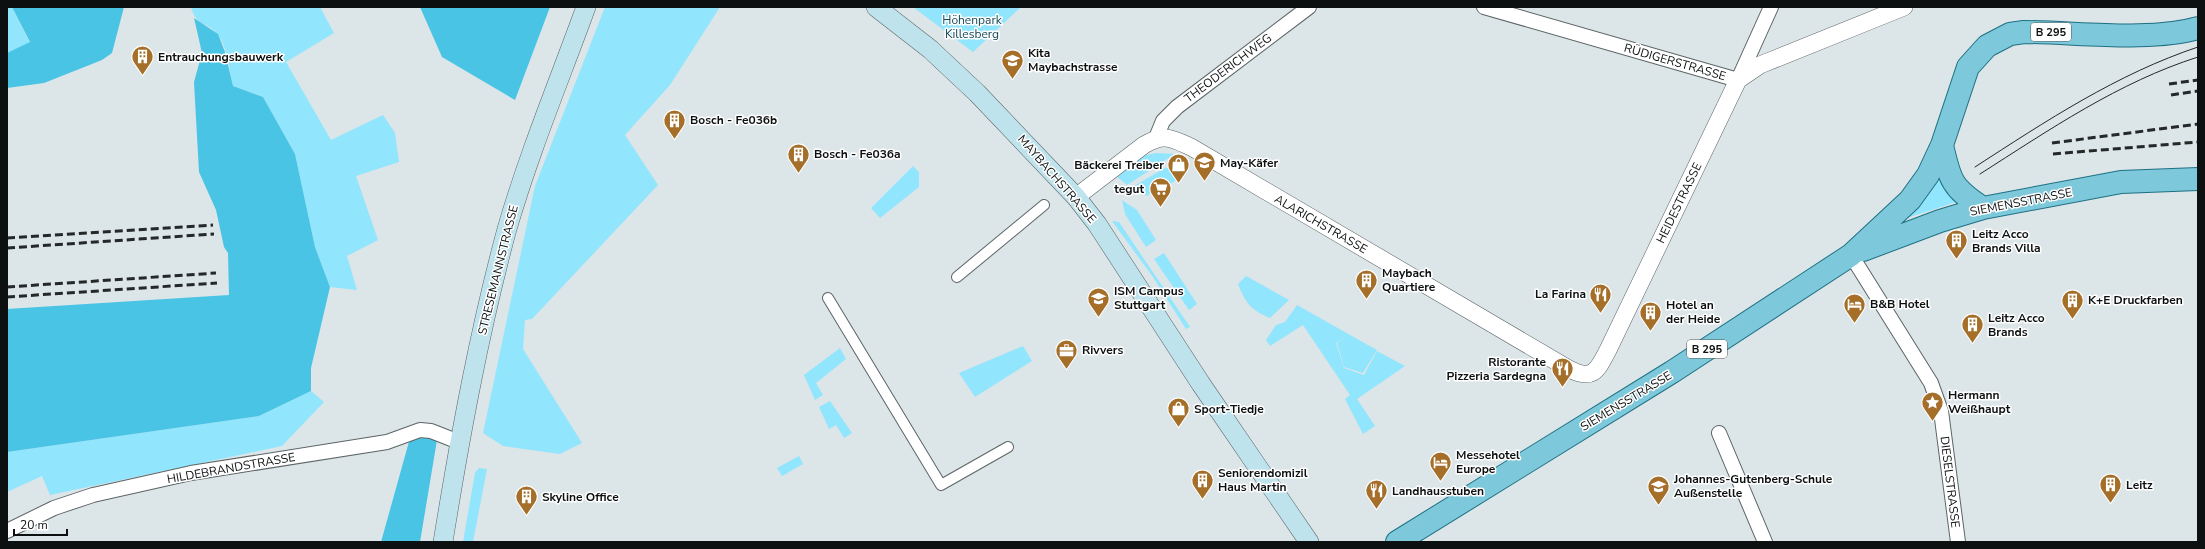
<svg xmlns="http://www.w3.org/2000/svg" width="2205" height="549" viewBox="0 0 2205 549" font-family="'Nunito Sans',sans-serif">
  <rect width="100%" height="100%" fill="#dce5e8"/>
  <path fill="#91e5fd" d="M7 7H12L30 43 7 53Z
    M191 7H320L334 33 286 62 331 140 383 115 395 133 399 162 356 176 378 240 347 256 357 290 330 287 315 247 295 154 263 97 233 86C229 70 228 48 218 35 208 21 197 28 191 7Z
    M605 7H720L670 85 625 135 658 185 532 319 525 320 523 349 582 443 560 454 503 446 483 433 535 186Z
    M913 7H1021L973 52Z
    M1156 153 1175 154 1127 185 1115 175 1142 156Z
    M913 166 919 172V187L880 218 871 208Z
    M1190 166 1187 172 1169 185 1165 181 1147 196 1134 186 1165 168Z
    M1936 176 1956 202 1904 219Z
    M1122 200 1137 210 1156 240 1146 247 1125 214Z
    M1112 221 1119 222 1190 327 1186 329 1153 277Z
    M1164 253 1197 304 1189 310 1154 259Z
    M1246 276 1289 300 1270 318C1251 310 1246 304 1238 284Z
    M1297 305 1350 335 1336 343 1344 368 1364 375 1377 351 1405 366 1357 399 1375 426 1363 434 1345 399 1350 395 1303 325 1270 346 1266 340 1276 325 1285 322Z
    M1350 335 1377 350 1363 373 1344 367 1337 343Z
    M1023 346 1032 361 975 397 959 373Z
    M840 348 846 359 816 383 823 395 815 400 804 375Z
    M311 391 324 402 282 446 50 495 42 476 7 492V452L259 416Z
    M830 401 852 433 844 438 836 425 829 429 819 407Z
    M799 456 803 464 782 476 777 468Z
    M479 468 487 469 473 542H463L475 473Z"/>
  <path fill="#49c4e5" d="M12 7H124L112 53 102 60 44 83 7 88V53L30 42Z
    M420 7H550L515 100 442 57Z
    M194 18 218 34 225 52 233 86 263 97 295 154 315 247 330 287 311 368V391L259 416 7 452V309L229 295 228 253 224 247 216 210 199 172 194 82 202 53Z
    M421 433 437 440 420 542H381L410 438Z"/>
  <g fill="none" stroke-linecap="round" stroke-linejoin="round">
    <defs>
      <path id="pedestrian" d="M957 277 1044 205
        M828 298 941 485 1008 447"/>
      <path id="minor" d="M1484 7 1738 80 1771 7
        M1156 138 1163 121 1177 107 1309 7
        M1851 255 1931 383 1941 411 1958 542
        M1719 433 1765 542
        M7 531 54 508 93 495 191 473 387 442 420 430 431 431 459 442"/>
      <path id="tertiary" d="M1076 197 1144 145C1164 133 1171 138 1191 147L1569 369C1593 381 1597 371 1608 350L1738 80 1760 65 1904 7"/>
      <path id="secondary" d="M876 7 930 49 977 93 1076 197 1097 224 1201 384 1309 542
        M443 542C460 437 479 332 507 229 529 153 559 81 586 7"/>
      <path id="primary" d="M1942 145C1950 181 1952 188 1983 208
        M1863 250 1940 221 1983 208 2121 182 2198 179
        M1397 542 1672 372 1851 255 1910 200 1928 175 1942 145 1968 67 1987 46 2010 34 2024 32C2077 32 2149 42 2198 28"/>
    </defs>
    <use href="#pedestrian" stroke="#5c6466" stroke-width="12"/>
    <use href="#minor" stroke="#5c6466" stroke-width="16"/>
    <use href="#tertiary" stroke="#5c6466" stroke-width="18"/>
    <use href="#secondary" stroke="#5c6466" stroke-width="20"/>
    <use href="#primary" stroke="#1d7083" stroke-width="24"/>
    <use href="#pedestrian" stroke="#fff" stroke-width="10"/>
    <use href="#minor" stroke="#fff" stroke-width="14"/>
    <use href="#tertiary" stroke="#fff" stroke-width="17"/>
    <use href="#secondary" stroke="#bee3ec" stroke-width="19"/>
    <use href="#primary" stroke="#7dc8da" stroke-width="22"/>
    <path stroke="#242829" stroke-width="1" d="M1975 167C2046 121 2117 74 2198 47
      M1980 174C2049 130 2119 82 2198 57"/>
    <path stroke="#242829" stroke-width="3" stroke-dasharray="8 4" stroke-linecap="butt" d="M2169 84 2198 80
      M2171 95 2198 91
      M2052 143 2198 124
      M2053 154 2198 142
      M7 238 213 225
      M7 248 214 234
      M7 287 216 273
      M7 297 217 283"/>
  </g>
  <defs>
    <symbol id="building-pin" viewBox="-11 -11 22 30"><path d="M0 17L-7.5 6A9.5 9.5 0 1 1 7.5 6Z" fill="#a56f2a" stroke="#fff"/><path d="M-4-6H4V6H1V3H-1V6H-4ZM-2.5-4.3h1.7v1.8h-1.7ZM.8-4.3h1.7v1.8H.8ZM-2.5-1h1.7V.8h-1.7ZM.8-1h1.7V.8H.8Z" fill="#fff"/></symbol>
    <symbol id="school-pin" viewBox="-11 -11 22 30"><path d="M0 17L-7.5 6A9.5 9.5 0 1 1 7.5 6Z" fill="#a56f2a" stroke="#fff"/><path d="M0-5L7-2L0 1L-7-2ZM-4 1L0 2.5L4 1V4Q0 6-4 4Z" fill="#fff"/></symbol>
    <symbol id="shop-pin" viewBox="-11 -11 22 30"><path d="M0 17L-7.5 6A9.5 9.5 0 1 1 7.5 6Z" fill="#a56f2a" stroke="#fff"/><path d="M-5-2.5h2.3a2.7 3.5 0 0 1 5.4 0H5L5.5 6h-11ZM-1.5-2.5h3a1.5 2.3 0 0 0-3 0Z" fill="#fff"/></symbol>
    <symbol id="supermarket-pin" viewBox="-11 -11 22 30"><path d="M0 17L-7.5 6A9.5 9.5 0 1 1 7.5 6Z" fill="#a56f2a" stroke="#fff"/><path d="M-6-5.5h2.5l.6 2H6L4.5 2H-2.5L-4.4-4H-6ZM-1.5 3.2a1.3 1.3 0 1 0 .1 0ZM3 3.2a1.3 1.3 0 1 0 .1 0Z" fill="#fff"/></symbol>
    <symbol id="restaurant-pin" viewBox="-11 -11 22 30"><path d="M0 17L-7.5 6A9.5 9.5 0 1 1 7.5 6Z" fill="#a56f2a" stroke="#fff"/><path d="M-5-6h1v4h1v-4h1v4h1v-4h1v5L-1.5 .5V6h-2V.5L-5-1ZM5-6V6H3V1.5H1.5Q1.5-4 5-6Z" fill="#fff"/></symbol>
    <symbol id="university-pin" viewBox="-11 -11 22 30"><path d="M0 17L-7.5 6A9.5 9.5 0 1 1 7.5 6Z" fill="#a56f2a" stroke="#fff"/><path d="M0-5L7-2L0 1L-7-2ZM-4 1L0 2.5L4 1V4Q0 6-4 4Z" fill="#fff"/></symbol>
    <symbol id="hotel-pin" viewBox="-11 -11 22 30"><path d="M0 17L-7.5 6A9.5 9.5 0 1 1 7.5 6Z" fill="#a56f2a" stroke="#fff"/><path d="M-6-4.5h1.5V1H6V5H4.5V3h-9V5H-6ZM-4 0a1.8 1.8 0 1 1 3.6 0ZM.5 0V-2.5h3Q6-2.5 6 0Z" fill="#fff"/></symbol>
    <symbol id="office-pin" viewBox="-11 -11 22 30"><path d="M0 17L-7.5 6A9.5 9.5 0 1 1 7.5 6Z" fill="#a56f2a" stroke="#fff"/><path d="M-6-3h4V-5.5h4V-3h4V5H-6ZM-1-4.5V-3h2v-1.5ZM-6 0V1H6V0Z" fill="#fff"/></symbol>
    <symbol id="sight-pin" viewBox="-11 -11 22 30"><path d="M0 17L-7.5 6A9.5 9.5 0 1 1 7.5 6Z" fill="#a56f2a" stroke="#fff"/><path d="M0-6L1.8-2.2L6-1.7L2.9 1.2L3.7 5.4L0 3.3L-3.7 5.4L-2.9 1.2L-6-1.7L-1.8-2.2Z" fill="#fff"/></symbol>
  </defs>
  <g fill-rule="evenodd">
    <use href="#building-pin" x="130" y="44" width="25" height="34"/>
    <use href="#school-pin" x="1000" y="48" width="25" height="34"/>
    <use href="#building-pin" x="662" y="108" width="25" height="34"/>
    <use href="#building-pin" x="786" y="142" width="25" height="34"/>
    <use href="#school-pin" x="1192" y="150" width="25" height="34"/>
    <use href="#shop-pin" x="1166" y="152" width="25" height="34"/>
    <use href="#supermarket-pin" x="1148" y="176" width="25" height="34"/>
    <use href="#building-pin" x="1944" y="228" width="25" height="34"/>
    <use href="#building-pin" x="1354" y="268" width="25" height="34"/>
    <use href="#restaurant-pin" x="1588" y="282" width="25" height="34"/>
    <use href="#university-pin" x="1086" y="286" width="25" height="34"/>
    <use href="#building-pin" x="2060" y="288" width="25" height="34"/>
    <use href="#hotel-pin" x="1842" y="292" width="25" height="34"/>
    <use href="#building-pin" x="1638" y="300" width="25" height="34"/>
    <use href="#building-pin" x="1960" y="312" width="25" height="34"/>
    <use href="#office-pin" x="1054" y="338" width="25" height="34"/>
    <use href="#restaurant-pin" x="1550" y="356" width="25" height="34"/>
    <use href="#sight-pin" x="1920" y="390" width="25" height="34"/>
    <use href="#shop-pin" x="1166" y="396" width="25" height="34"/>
    <use href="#hotel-pin" x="1428" y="450" width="25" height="34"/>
    <use href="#building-pin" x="1190" y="468" width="25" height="34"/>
    <use href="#building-pin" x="2098" y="472" width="25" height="34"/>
    <use href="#school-pin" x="1646" y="474" width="25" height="34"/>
    <use href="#restaurant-pin" x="1364" y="478" width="25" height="34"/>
    <use href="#building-pin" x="514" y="484" width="25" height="34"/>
  </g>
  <g text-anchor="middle" stroke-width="3" stroke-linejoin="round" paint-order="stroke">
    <g fill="#fff" stroke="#565858" stroke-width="1">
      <rect x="2031" y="23" width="40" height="18" rx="3"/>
      <rect x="1687" y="340" width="40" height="18" rx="3"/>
    </g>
    <g font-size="11" font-weight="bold" fill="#0d1011">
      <text x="2051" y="36">B 295</text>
      <text x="1707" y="353">B 295</text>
    </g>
    <g font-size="12" fill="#154957" stroke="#fff">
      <text x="972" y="24">Höhenpark<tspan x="972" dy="14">Killesberg</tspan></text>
    </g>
    <g font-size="12" font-weight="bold" fill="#0d1011" stroke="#fff" text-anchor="start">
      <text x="1028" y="57">Kita<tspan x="1028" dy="14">Maybachstrasse</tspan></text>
      <text x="158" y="61">Entrauchungsbauwerk</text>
      <text x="690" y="124">Bosch - Fe036b</text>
      <text x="814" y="158">Bosch - Fe036a</text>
      <text x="1220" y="167">May-Käfer</text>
      <text x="1164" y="169" text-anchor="end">Bäckerei Treiber</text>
      <text x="1144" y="193" text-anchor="end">tegut</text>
      <text x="1972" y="238">Leitz Acco<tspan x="1972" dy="14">Brands Villa</tspan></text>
      <text x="1382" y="277">Maybach<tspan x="1382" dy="14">Quartiere</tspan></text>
      <text x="1114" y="295">ISM Campus<tspan x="1114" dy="14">Stuttgart</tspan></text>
      <text x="1586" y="298" text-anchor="end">La Farina</text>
      <text x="2088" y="304">K+E Druckfarben</text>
      <text x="1870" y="308">B&amp;B Hotel</text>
      <text x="1666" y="309">Hotel an<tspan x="1666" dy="14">der Heide</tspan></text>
      <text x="1988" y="322">Leitz Acco<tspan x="1988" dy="14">Brands</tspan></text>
      <text x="1082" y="354">Rivvers</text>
      <text x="1546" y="366" text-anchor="end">Ristorante<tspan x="1546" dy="14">Pizzeria Sardegna</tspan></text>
      <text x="1948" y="399">Hermann<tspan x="1948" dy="14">Weißhaupt</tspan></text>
      <text x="1194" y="413">Sport-Tiedje</text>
      <text x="1456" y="459">Messehotel<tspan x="1456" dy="14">Europe</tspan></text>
      <text x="1218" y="477">Seniorendomizil<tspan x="1218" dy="14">Haus Martin</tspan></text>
      <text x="1674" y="483">Johannes-Gutenberg-Schule<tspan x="1674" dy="14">Außenstelle</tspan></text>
      <text x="2126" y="489">Leitz</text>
      <text x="1392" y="495">Landhausstuben</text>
      <text x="542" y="501">Skyline Office</text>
    </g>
    <g font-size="12" fill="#0d1011" stroke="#fff">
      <text transform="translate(1675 62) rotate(16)" y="4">RÜDIGERSTRASSE</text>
      <text transform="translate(1228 68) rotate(-37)" y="4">THEODERICHWEG</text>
      <text transform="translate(1057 179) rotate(49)" y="4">MAYBACHSTRASSE</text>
      <text transform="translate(2021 202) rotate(-11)" y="4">SIEMENSSTRASSE</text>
      <text transform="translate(1679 203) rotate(-64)" y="4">HEIDESTRASSE</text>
      <text transform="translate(1321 224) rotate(30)" y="4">ALARICHSTRASSE</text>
      <text transform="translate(498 270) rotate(-76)" y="4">STRESEMANNSTRASSE</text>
      <text transform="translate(1626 401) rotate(-31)" y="4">SIEMENSSTRASSE</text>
      <text transform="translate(231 468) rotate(-10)" y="4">HILDEBRANDSTRASSE</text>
      <text transform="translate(1950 482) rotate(83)" y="4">DIESELSTRASSE</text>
    </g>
  </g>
  <rect width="2205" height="549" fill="none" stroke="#0d1011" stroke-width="16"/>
  <path d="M14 529v6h53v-6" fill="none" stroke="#0d1011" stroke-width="2"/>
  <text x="20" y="529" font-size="12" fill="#0d1011" stroke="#ffffff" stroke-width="3" paint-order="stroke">20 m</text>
</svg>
